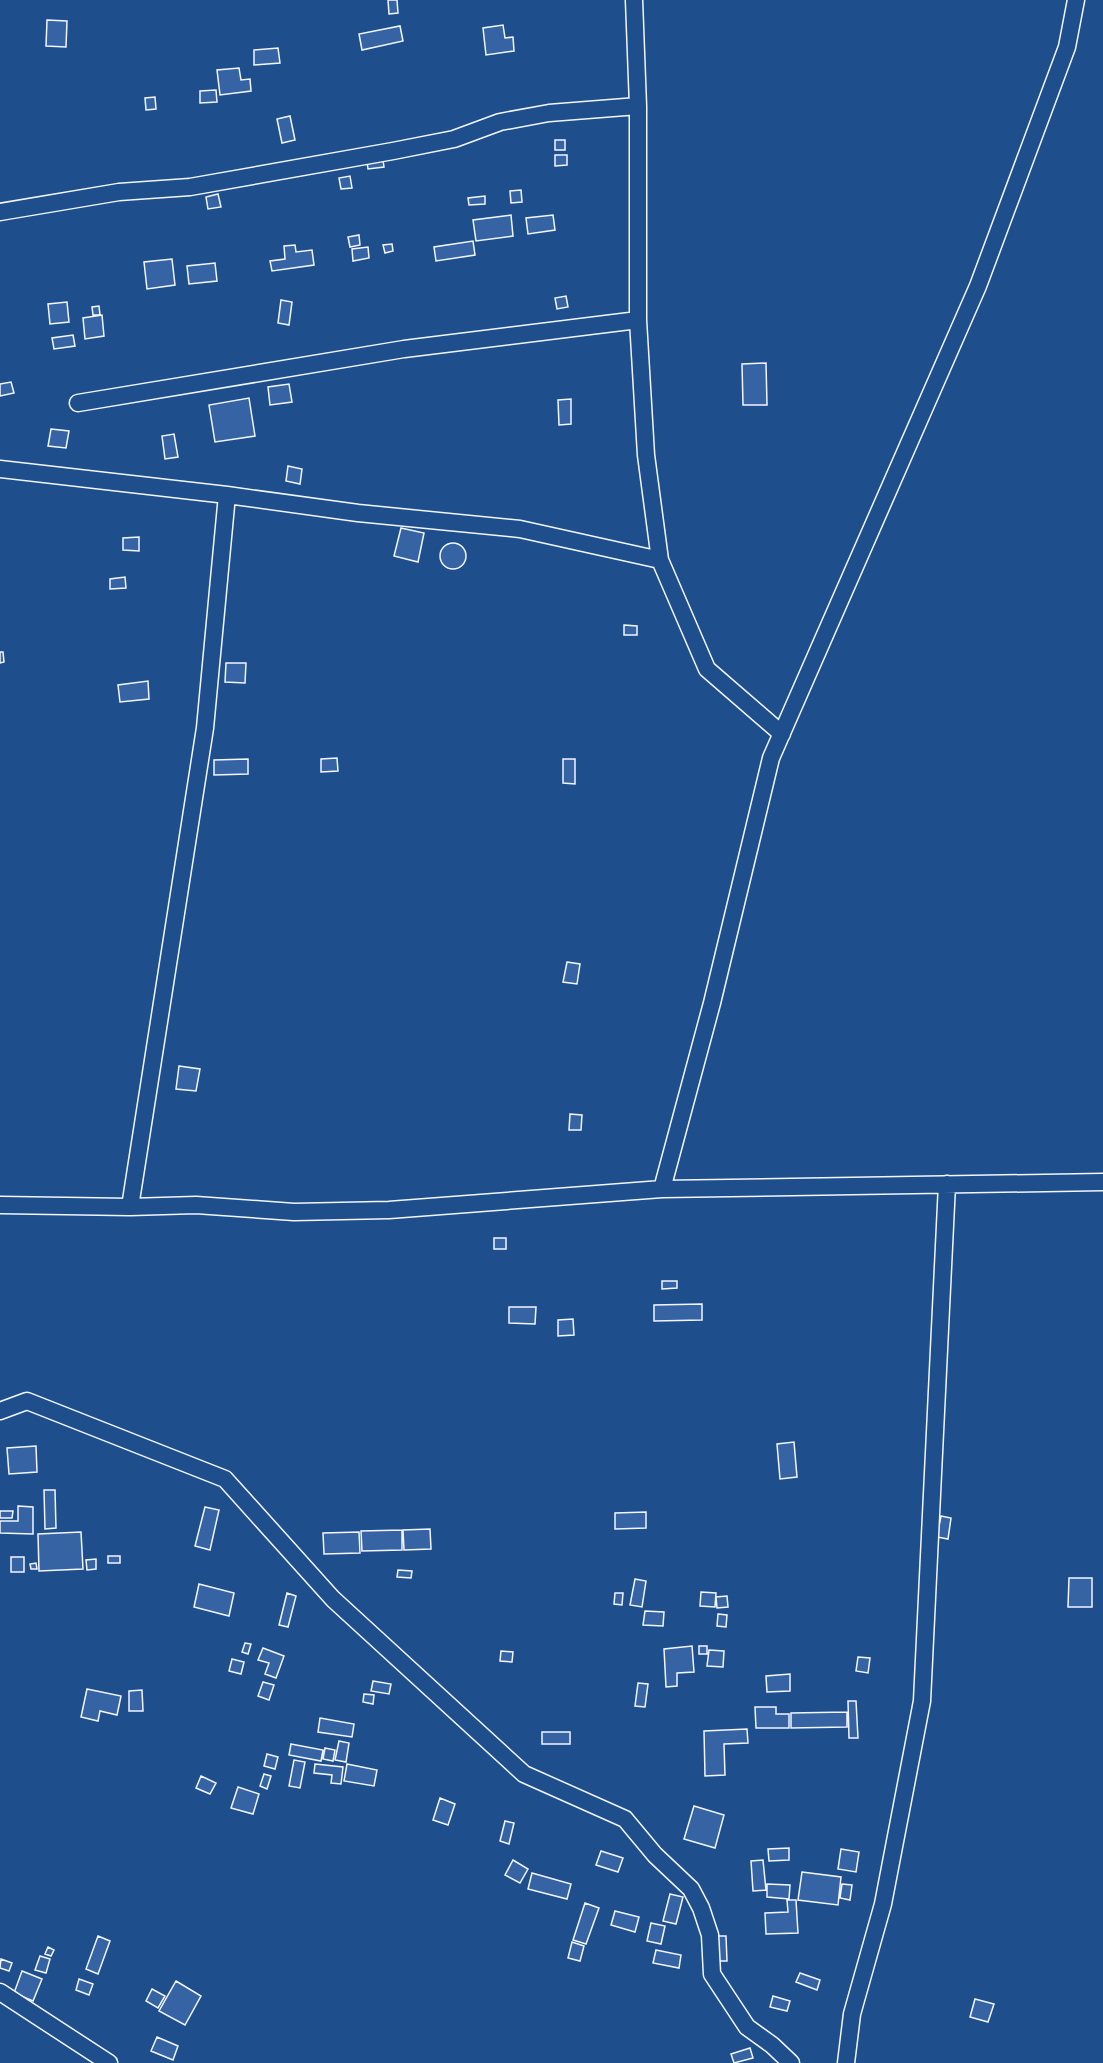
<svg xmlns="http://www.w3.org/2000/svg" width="1103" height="2063" viewBox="0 0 1103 2063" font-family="Lora,serif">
  <rect width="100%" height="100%" fill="#1f4e8c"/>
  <path fill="#3563a3" stroke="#f2f6ff" stroke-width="1.5" d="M388 0H397L398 13 389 14Z
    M47 20 67 21 66 47 46 46Z
    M503 25 505 38 513 37 514 51 486 55 483 28Z
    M400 26 403 41 362 50 359 34Z
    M278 48 280 63 254 65V50Z
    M239 68 241 80 250 79 251 91 220 95 217 70Z
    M216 90 217 102 200 103V91Z
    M155 97 156 109 146 110 145 98Z
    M290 116 295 140 282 143 277 119Z
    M555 140H565V150H555Z
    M555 155H567V165L555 166Z
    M383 160 384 167 368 169 367 162Z
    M350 176 352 188 341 189 339 178Z
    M521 190 522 202 511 203 510 191Z
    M218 194 221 207 208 209 206 197Z
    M485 196V204L469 205 468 198Z
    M511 215 513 236 476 241 473 220Z
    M553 215 555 230 528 234 526 218Z
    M359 235 360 245 350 247 348 237Z
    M473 241 475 255 436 261 434 247Z
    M392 244 393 251 385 253 383 245Z
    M295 245 296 252 312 250 314 265 272 271 270 261 285 259 284 246Z
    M368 247 369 258 353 261 352 249Z
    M172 259 175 285 147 289 144 262Z
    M215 263 217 281 189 284 187 266Z
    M566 296 568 307 557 309 555 298Z
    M281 300 292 302 289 325 278 323Z
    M67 302 69 322 50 324 48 304Z
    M99 306 100 315H93L92 307Z
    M102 315 104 336 85 339 83 318Z
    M73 335 75 346 54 349 52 338Z
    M766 363 767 405H743L742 364Z
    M11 382 14 393 0 396V384Z
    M289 384 292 402 270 405 268 387Z
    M249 398 255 436 215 442 209 405Z
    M571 399V424L559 425 558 400Z
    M51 429 69 431 66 448 48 446Z
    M174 434 178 457 165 459 162 436Z
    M288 466 302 469 300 484 286 481Z
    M401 528 424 533 418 562 394 556Z
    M139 537V551L123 550V538Z
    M440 556a13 13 0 1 1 26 0a13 13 0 1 1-26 0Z
    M125 577 126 588 110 589V579Z
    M624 625 637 626V635H624Z
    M0 652H3L4 662 0 663Z
    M226 663H246L245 683 225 682Z
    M148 681 149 699 120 702 118 685Z
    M337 758 338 771 321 772V759Z
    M248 759V774L214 775V760Z
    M563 759H575V784L563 783Z
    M567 962 580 964 577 984 563 982Z
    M179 1066 200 1069 196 1091 176 1089Z
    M570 1114 582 1115 581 1130H569Z
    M494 1238H506V1249H494Z
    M662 1281H677V1288L662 1289Z
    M702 1304V1320L654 1321V1305Z
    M509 1307H536L535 1324 509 1323Z
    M573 1319 574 1335 558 1336V1320Z
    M794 1442 797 1477 780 1479 777 1444Z
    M36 1446 37 1472 9 1474 7 1448Z
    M44 1490H55L56 1528 45 1529Z
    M18 1506 33 1507V1534L0 1533V1521H18Z
    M205 1507 219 1510 210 1550 195 1546Z
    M0 1511H13L12 1518H0Z
    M646 1512V1528L615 1529V1513Z
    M941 1516 951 1518 948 1539 937 1537Z
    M430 1529 431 1549 404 1550 403 1530Z
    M402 1530V1550L362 1551 361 1531Z
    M81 1532 83 1569 39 1571 38 1534Z
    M359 1532 360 1553 324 1554 323 1533Z
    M108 1556H120V1563H108Z
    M11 1557H24V1572H11Z
    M96 1559V1569L87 1570 86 1560Z
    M36 1563 37 1569H31L30 1564Z
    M398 1570 412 1571 411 1578 397 1577Z
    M1069 1578H1092V1607H1068Z
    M635 1579 646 1581 642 1607 630 1605Z
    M199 1584 234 1593 229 1616 194 1607Z
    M701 1592 716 1593 715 1607 700 1606Z
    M287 1593 296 1596 288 1627 279 1625Z
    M615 1593H623L622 1605 614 1604Z
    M727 1596 728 1607 717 1608 716 1597Z
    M645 1611 664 1612 663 1626 643 1625Z
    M718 1614 727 1615 726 1627 717 1626Z
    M245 1643 251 1644 248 1654 242 1652Z
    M692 1646 694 1672 677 1673V1686L666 1687 664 1649Z
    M699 1646H707V1654H699Z
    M263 1648 284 1656 276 1678 265 1674 269 1663 258 1660Z
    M709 1650 724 1651 723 1667 707 1666Z
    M501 1651 513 1652 512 1662 500 1661Z
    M858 1657 870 1658 868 1673 856 1671Z
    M232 1659 244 1662 241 1674 229 1671Z
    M790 1674V1691L767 1692 766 1676Z
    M373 1681 391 1684 389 1694 371 1691Z
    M263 1682 274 1685 269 1700 258 1696Z
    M638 1683 648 1684 645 1707 635 1706Z
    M87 1689 121 1696 117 1715 100 1711 98 1721 81 1717Z
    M142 1690 143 1711H129V1691Z
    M364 1694 374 1695 373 1704 363 1702Z
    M848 1701H856L858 1738H849Z
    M755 1707H776V1714H789V1728H756Z
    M847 1712V1727L791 1728V1713Z
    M320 1718 354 1724 352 1737 318 1732Z
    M747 1729 748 1743 724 1744 725 1775 705 1776 704 1731Z
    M542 1732H570V1744H542Z
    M339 1741 349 1743 346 1762 335 1760Z
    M291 1744 323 1750 321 1761 289 1755Z
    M325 1748 335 1750 333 1761 323 1759Z
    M267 1754 278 1757 275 1769 264 1766Z
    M294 1760 305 1762 300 1788 289 1786Z
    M315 1764 343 1767 341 1784 331 1783 332 1775 314 1773Z
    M347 1764 377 1770 374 1786 344 1781Z
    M264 1774 271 1776 267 1789 260 1786Z
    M201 1776 216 1783 210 1794 196 1788Z
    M238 1787 259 1794 253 1814 231 1808Z
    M440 1798 455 1804 448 1825 433 1820Z
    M694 1806 724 1815 715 1848 684 1839Z
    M505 1821 514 1823 509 1844 500 1841Z
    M789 1848V1860L769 1861 768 1849Z
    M841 1849 859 1852 856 1872 838 1869Z
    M601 1851 623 1858 618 1872 596 1865Z
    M513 1860 528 1869 520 1883 505 1875Z
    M763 1860 766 1890 753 1891 751 1861Z
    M802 1872 841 1877 838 1905 798 1900Z
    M532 1873 571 1884 567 1899 528 1889Z
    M767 1884 790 1885 789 1899 767 1897Z
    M842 1884 852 1885 850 1900 840 1898Z
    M670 1894 683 1897 676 1924 663 1921Z
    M787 1900H796L798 1933 766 1934 765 1913 788 1912Z
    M585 1903 599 1908 586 1944 573 1940Z
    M615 1911 639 1917 635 1932 611 1925Z
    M651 1923 665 1926 661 1944 647 1941Z
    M98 1936 110 1941 98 1974 86 1969Z
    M716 1936H726L727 1961H717Z
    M572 1942 584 1946 580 1961 568 1958Z
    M48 1947 54 1950 51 1956 45 1954Z
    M656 1950 681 1955 679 1968 653 1963Z
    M40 1956 50 1959 46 1973 35 1970Z
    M1 1959 12 1963 9 1971 0 1968Z
    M22 1971 42 1979 33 2001 14 1993Z
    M800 1973 820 1980 817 1990 796 1982Z
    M79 1979 93 1984 89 1995 76 1990Z
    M176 1981 201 1996 185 2025 159 2011Z
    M152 1989 165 1996 158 2008 146 2001Z
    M773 1996 790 2001 787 2011 770 2007Z
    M975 1999 994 2004 988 2022 970 2017Z
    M157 2037 178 2046 173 2060 151 2051Z
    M750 2048 753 2058 734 2063 731 2054Z"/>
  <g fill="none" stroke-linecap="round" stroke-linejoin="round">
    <defs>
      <path id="minor" d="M634 0 638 106V320L646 455 660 560
        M0 212 119 192 190 187 393 151 454 139 500 122 549 113 638 106
        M78 403 404 349 638 320
        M0 469 227 495 358 513 520 529 660 560 707 669 782 734
        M662 1189 712 1003 771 758 978 286 1067 47 1076 0
        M0 1205 130 1207 196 1205 294 1212 389 1210 662 1189 1103 1182
        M130 1207 205 728 227 495
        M0 1411 27 1401 225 1479 333 1599 524 1774 625 1819 655 1855 691 1889 701 1908 710 1935 712 1974 747 2027 772 2045 791 2063
        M0 1992 109 2063
        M846 2063 852 2014 883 1904 922 1701 947 1184"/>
    </defs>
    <use href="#minor" stroke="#f2f6ff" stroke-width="19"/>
    <use href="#minor" stroke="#1f4e8c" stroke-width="16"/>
  </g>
</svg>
